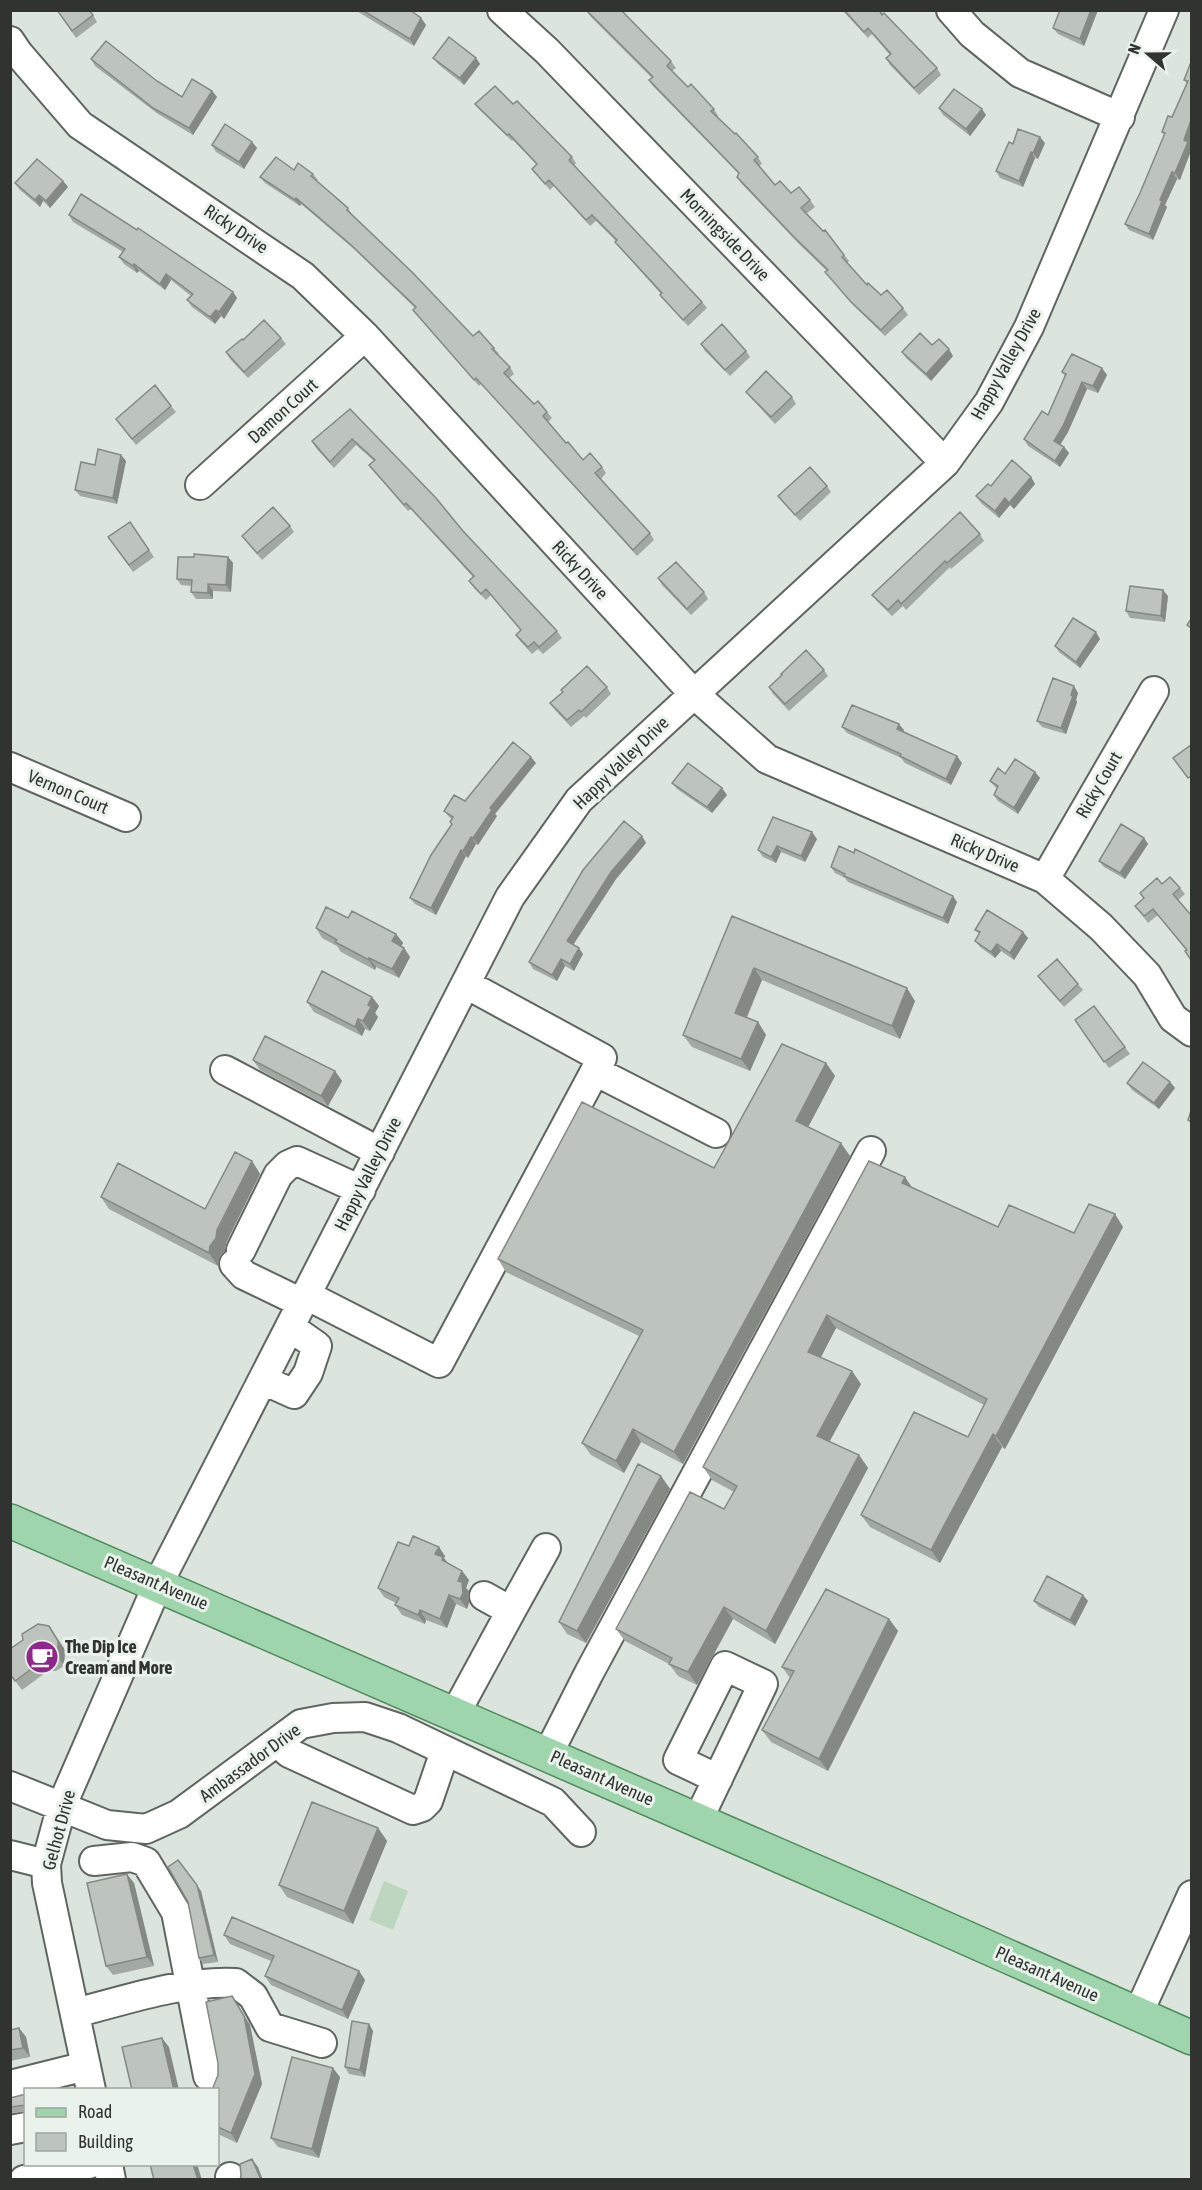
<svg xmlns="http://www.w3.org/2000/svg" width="1202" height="2190" viewBox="0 0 1202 2190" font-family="'Asap Condensed',sans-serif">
  <rect width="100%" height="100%" fill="#dce5dd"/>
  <path fill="#bcd6c0" d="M384 1881 408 1891 393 1930 369 1920Z"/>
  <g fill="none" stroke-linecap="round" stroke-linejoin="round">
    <defs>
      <path id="minor" d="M502 10 547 51 945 463
        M951 10 972 34 1020 73 1120 117
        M10 41 18 53 80 125 303 276 365 336 693 693 767 759 1045 879 1101 927 1147 975 1173 1018 1192 1032
        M200 485 365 336
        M10 767 126 817
        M1045 879 1154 691
        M225 1070 380 1152
        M595 1071 716 1133
        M241 1250 278 1175 288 1165 297 1161 361 1190
        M234 1264 244 1275 302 1303
        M306 1295 439 1363 602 1058 466 984
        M263 1380 294 1394 308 1373 317 1346 290 1327
        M484 1596 511 1611 546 1548
        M455 1714 511 1611
        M277 1742 289 1753 413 1810 422 1807 428 1801 445 1751
        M548 1754 589 1673 871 1151
        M10 1786 107 1825 146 1829 179 1814 301 1724 333 1718 365 1717 398 1728 553 1802 581 1832
        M698 1820 763 1684 725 1666 678 1760 718 1779
        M10 1855 46 1864
        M94 1861 132 1857 146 1862 176 1912 208 2076
        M75 2013C126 2000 184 1980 236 1983L253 1996 270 2027 322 2043
        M1138 2014 1192 1895
        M10 2085 86 2066
        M91 2090 47 1883 46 1864 62 1805 158 1584 510 897 579 800 945 463 989 402 1029 327 1164 10
        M10 2130 26 2127
        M108 2164 111 2180
        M230 2177 231 2180
        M24 2180 89 2164"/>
      <path id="major" d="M10 1521 874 1897 1192 2038"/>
    </defs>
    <use href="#minor" stroke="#5f6660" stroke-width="32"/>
    <use href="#major" stroke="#4f8a5c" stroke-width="36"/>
    <use href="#minor" stroke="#fff" stroke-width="28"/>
    <use href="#major" stroke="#9fd5ac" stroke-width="33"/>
  </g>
  <path fill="#a2a9a3" d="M57 10 93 15 97 22 76 38Z
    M355 10H410L421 18 426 25 414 46Z
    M842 10H879L937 68 941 75 919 95 890 65 886 58 890 55 872 34 868 38Z
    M1060 10H1098L1084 46 1058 34 1053 28Z
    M586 11 671 61 676 68 672 71 688 87 714 109 718 116 717 117 758 157 762 164 759 166 775 185 791 193 810 200 815 207 806 214 823 231 825 230 849 261 847 263 867 285 881 295 903 308 908 315 885 336 856 308 830 278 825 272 827 271 798 243 741 183 737 177 739 174 653 86 649 80 652 78 591 17Z
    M433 58H476L480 64 464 85 438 64Z
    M91 59 157 81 182 97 212 91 217 97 193 135 158 114 95 66Z
    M1191 62 1190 144 1180 180 1177 179 1165 205 1167 207 1153 240 1129 230 1125 224 1140 193 1164 135 1162 132 1172 117 1187 84 1184 80Z
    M475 104H513L572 157 576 163 574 166 702 302 707 308 688 326 665 301 660 295 661 294 620 248 615 242 616 241 596 221 590 226 554 186 550 190 532 169 537 165 513 140 512 141 480 110Z
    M939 108 986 115 970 136 943 115Z
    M252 142 257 148 244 169 216 152 212 145Z
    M1045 143 1038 159 1035 158 1023 187 1000 178 996 171Z
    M294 170 313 174 318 180 317 181 348 208 352 215 473 336 494 348 499 354 498 355 510 367 514 374 509 378 534 404 547 412 552 418 548 422 566 443 583 460 602 467 606 473 601 479 650 533 654 540 637 556 481 384 479 386 418 316 413 310 415 308 355 250 301 204 300 206 265 183 260 177Z
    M63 181 68 187 50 208 43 201 40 207 19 189 15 183Z
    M69 215 233 292 237 298 224 319 221 316 215 324 192 307 187 300 191 296 171 280 165 290 139 271 137 273 124 264 119 257 123 252 73 222Z
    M281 338 286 344 248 378 230 359 226 352 243 340Z
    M701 344 746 351 750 357 730 376 705 351Z
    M932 345 953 356 931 381 906 358 902 352Z
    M1062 372 1107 375 1098 393 1087 389 1068 432 1060 444 1064 447 1069 453 1060 467 1028 446 1024 439 1048 415 1065 376Z
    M746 392 792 397 796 404 775 424 751 398Z
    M171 406 176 412 136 445 116 419Z
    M350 409 557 631 562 638 543 654 538 649 532 654 520 641 516 635 521 630 491 595 486 600 474 588 469 581 473 577 411 509 408 511 374 471 369 465 374 461 356 445 334 468 316 448 312 441Z
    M121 455 126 461 117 504 80 496 75 490 95 465Z
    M1031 477 1035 484 1014 509 1010 505 999 518 981 503 976 496Z
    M827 486 831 492 800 521 778 496Z
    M130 522 154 557 133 572 108 537Z
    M290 526 294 532 262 560 242 536Z
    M980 534 984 541 951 569 950 567 906 610 903 606 892 616 877 601 872 595Z
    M228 557 233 563 231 592 213 591V599H196L191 592 192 586 181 585 177 579Z
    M658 578 704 592 708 599 691 615 662 585Z
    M1168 596 1165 622 1130 618 1126 611Z
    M1100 639 1080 668 1059 652 1055 646Z
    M824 670 828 676 789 711 773 694 769 687Z
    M607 687 611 694 586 718 584 716 571 727 555 710 550 703Z
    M1078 693 1076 700 1077 702 1066 734 1042 727 1037 721Z
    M842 727 904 730 903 732 962 763 951 785 905 763 901 758 847 733Z
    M536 763 495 814 497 816 478 845 476 844 468 858 466 856 436 915 415 904 410 898 452 825V819L449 817 444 811 465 801Z
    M1035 772 1040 778 1018 814 998 801 994 795 997 789 990 781 1005 774Z
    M672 783 727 795 712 813 677 789Z
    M773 817 817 839 805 862 781 852 776 863 763 857 758 850Z
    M642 836 646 843 616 879 573 945 583 954 574 971 565 966 557 981 533 969 529 962Z
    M1144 838 1148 844 1125 879 1104 867 1099 861Z
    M831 867 957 902 948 924 848 882 845 878 835 873Z
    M1162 884 1180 888 1185 894 1178 900 1186 950 1158 915 1148 923 1135 906 1144 899 1140 893Z
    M732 916 915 1001 900 1039 762 980 747 1018 758 1022 766 1035 750 1071 692 1047 683 1035Z
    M348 918 396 934 403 943 401 946 404 948 410 957 399 978 376 967 375 970 341 952 337 946 322 938 316 928Z
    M975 930 1028 938 1014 960 1001 951 995 958 980 947 975 941 979 934Z
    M1038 976 1078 984 1083 990 1064 1007Z
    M372 997 379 1006 375 1013 378 1017 370 1031 365 1029 362 1036 314 1012 307 1002Z
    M1075 1020 1125 1047 1130 1054 1109 1068Z
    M253 1060 335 1071 342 1081 328 1106 260 1070Z
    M826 1063 835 1076 808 1127 850 1156 683 1464 641 1442 624 1473 591 1455 582 1443 639 1336 506 1272 498 1259 714 1168Z
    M1170 1082 1175 1088 1159 1109 1132 1090 1127 1083Z
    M252 1161 260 1174 226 1243 225 1251 219 1258 218 1266 109 1209 101 1197 205 1209Z
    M905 1177 912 1187 998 1227 1074 1233 1123 1227 1005 1449 1002 1447 940 1563 870 1527 861 1515 968 1437 984 1405 836 1328 820 1358 861 1384 829 1442 859 1455 868 1468 775 1644 733 1619 697 1685 678 1676 669 1664 625 1641 616 1629 724 1509 734 1492 712 1480 703 1467Z
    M661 1476 670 1489 586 1643 567 1634 559 1622Z
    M409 1546 445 1556 444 1558 448 1564 462 1571 469 1580 466 1588 469 1591V1603L467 1609 456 1604 447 1628 426 1620 425 1624 402 1615 395 1605 396 1603 384 1597 378 1588Z
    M1034 1601H1088L1075 1626 1039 1607Z
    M889 1619 898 1631 828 1771 771 1742 762 1730 790 1678 782 1667Z
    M49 1626 65 1650 64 1666 56 1671H48L22 1690 10 1674Z
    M378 1828 387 1841 353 1924 287 1897 279 1885Z
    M134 1883 154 1966 113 1975 106 1966Z
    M201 1891 218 1962 203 1964 199 1958Z
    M224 1935 359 1971 365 1980 348 2019 271 1985 265 1976 271 1961 230 1944Z
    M232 1996 250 2025 262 2084 237 2143 218 2134V2090Z
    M369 2024 373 2031 365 2077 349 2074 345 2067Z
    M19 2028 26 2037 30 2057 10 2061V2030Z
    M340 2077 319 2158 278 2147 271 2138Z
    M26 2094V2112L10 2113V2098Z"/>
  <path fill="#848984" d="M1091 10H1098L1084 46 1080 39Z
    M421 18 426 25 414 46 410 39Z
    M476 58 480 64 464 85 460 78Z
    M212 91 217 97 193 135 189 128Z
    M982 109 986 115 970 136 966 129Z
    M1191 120V139L1190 144 1191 146V151L1180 180 1175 173 1184 140Z
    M1040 137 1045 143 1038 159 1033 153Z
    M252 142 257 148 244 169 239 162Z
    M1031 152 1035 158 1023 187 1019 181Z
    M1172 172 1177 179 1165 205 1167 207 1153 240 1149 234 1160 200Z
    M63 181 68 187 50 208 46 201Z
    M39 195 43 201 40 207 35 200Z
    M296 198 301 204 300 206 295 200Z
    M134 264 139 271 137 273 133 266Z
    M166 274 171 280 165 290 160 284Z
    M233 292 237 298 224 319 219 312Z
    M216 310 221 316 215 324 210 317Z
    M949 349 953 356 931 381 926 374Z
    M1102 368 1107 375 1098 393 1093 386Z
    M1082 382 1087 389 1068 432 1059 447 1054 441Z
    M1064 447 1069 453 1060 467 1055 461Z
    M121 455 126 461 117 504 113 498Z
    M1031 477 1035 484 1014 509 1009 503Z
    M1005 498 1010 505 999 518 995 511Z
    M228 557 233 563 231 592 226 585Z
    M208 584 213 591V599L208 593Z
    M1163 590 1168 596 1165 622 1161 616Z
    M1096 632 1100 639 1080 668 1076 662Z
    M1074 686 1078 693 1076 700 1077 702 1066 734 1061 728Z
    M899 724 904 730 901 735 897 729Z
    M957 756 962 763 951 785 946 779Z
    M531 757 536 763 495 814 497 816 478 845 473 838 490 808Z
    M1035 772 1040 778 1018 814 1014 808Z
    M722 788 727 795 712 813 707 807Z
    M812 832 817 839 805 862 801 856Z
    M642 836 646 843 616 879 571 948 567 941 611 872Z
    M471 837 476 844 468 858 463 851Z
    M1144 838 1148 844 1125 879 1120 873Z
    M777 846 781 852 776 863 771 857Z
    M461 850 466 856 436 915 431 908Z
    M953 896 957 902 948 924 943 918Z
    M1023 932 1028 938 1014 960 1010 953Z
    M396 934 403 943 399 950 392 941Z
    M997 944 1001 951 995 958 991 952Z
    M404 948 410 957 399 978 392 969Z
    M579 948 583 954 574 971 570 964Z
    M369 958 376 967 375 970 369 960Z
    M561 959 565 966 557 981 552 975Z
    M754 968 762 980 743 1025 735 1013Z
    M907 988 915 1001 900 1039 892 1026Z
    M372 997 379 1006 375 1013 378 1017 370 1031 363 1021 368 1005Z
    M358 1019 365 1029 362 1036 355 1027Z
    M758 1022 766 1035 750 1071 741 1059Z
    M826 1063 835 1076 805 1133 796 1121Z
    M335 1071 342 1081 328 1106 321 1096Z
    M1170 1082 1175 1088 1159 1109 1154 1103Z
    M841 1143 850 1156 683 1464 674 1452Z
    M252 1161 260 1174 226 1243 225 1251 219 1258 218 1266 209 1253 210 1246Z
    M905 1177 913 1190 902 1183Z
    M1115 1214 1123 1227 1005 1449 996 1436Z
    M827 1315 836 1328 817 1365 808 1352Z
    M852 1371 861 1384 826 1448 817 1436Z
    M633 1429 641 1442 624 1473 616 1461Z
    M993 1434 1002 1447 940 1563 931 1550Z
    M859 1455 868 1468 775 1644 766 1631Z
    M661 1476 670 1489 586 1643 577 1631Z
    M439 1547 445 1556 444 1558 450 1566 448 1570 435 1554Z
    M462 1571 469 1580 466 1588 469 1591V1603L467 1609 460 1599 458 1581Z
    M449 1595 456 1604 447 1628 440 1619Z
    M1083 1595 1088 1601 1075 1626 1070 1620Z
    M724 1607 733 1619 697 1685 688 1672Z
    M420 1610 426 1620 425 1624 418 1615Z
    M889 1619 898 1631 828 1771 819 1759Z
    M49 1626 65 1650 64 1666 58 1656Z
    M378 1828 387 1841 353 1924 344 1911Z
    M127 1874 134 1883 154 1966 147 1957Z
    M197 1885 201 1891 218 1962 214 1955Z
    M359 1971 365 1980 348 2019 342 2010Z
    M232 1996 250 2025 262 2084 237 2143 231 2133Z
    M369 2024 373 2031 365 2077 360 2070Z
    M19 2028 26 2037 30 2057 23 2048Z
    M162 2038 169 2047 179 2090H174Z
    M333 2068 340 2077 319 2158 312 2149Z
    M252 2159 258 2167 263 2180H261Z
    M193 2164H197L202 2180H198Z"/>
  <path fill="#bcc4bd" stroke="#848984" stroke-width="1.5" d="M57 10H89L93 15 72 31Z
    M362 10H410L421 18 410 39Z
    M586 10H621L671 61 667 66 688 87 691 84 714 109 711 111 735 134 736 133 758 157 754 160 775 185 780 181 791 193 799 187 810 200 801 208 823 231 825 230 844 255 842 257 867 285 868 283 881 295 887 290 903 308 881 330 851 302 825 272 828 270 793 236 737 177 739 173 649 80 653 77Z
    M844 10H879L882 15 884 13 937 68 914 88 886 58 891 54 868 28 864 32Z
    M1060 10H1091L1080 39 1053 28Z
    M449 37 476 58 460 78 433 58Z
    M106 41 157 81 182 97 192 79 212 91 189 128 153 108 91 59Z
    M1191 62V120L1184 140 1188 142 1175 173 1172 172 1160 200 1162 201 1149 234 1125 224 1140 193 1165 133 1162 132 1168 116 1172 117 1188 81 1184 80Z
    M495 86 513 104 517 101 572 157 569 160 702 302 683 320 660 295 662 293 615 242 617 240 592 215 586 220 549 180 545 184 532 169 537 164 509 134 507 135 475 104Z
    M954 89 982 109 966 129 939 108Z
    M225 124 252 142 239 162 212 145Z
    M1018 129 1040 137 1033 153 1031 152 1019 181 996 171 1009 142 1013 144Z
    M276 157 294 170 298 163 313 174 311 176 348 208 347 210 412 272 473 336 479 331 494 348 492 349 510 367 504 373 534 404 538 401 547 412 543 416 566 443 568 442 583 460 590 453 602 467 595 473 650 533 633 550 476 378 474 380 413 310 416 307 350 244 296 198 295 200 260 177Z
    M37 159 63 181 46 201 39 195 35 200 15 183Z
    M81 194 137 230 138 228 233 292 219 312 216 310 210 317 187 300 193 294 166 274 160 284 134 264 133 266 119 257 125 249 69 215Z
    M264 320 281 338 244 372 226 352 242 339 243 340Z
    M722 324 746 351 725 370 701 344Z
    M920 333 932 345 939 339 949 349 926 374 902 352Z
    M1072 354 1102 368 1093 386 1082 382 1063 426 1054 441 1064 447 1055 461 1024 439 1042 411 1048 415 1066 374 1062 372Z
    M766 371 792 397 771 417 746 392Z
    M155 385 171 406 132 439 116 419Z
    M350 409 436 498 463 531 557 631 539 647 534 642 528 647 516 635 521 630 486 589 481 594 469 581 474 576 406 503 404 505 369 465 375 460 352 439 330 462 312 441Z
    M98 449 121 455 113 498 75 490 81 462 95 465Z
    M1012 460 1031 477 1009 503 1005 498 995 511 976 496 988 484 991 486Z
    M810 467 827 486 795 515 778 496Z
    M273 507 290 526 257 553 242 536Z
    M960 512 980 534 947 563 945 561 901 604 898 600 888 610 872 595Z
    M130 522 149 550 129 565 108 537Z
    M194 554 228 557 226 585 208 584V593L191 592 192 580 177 579 178 557H194Z
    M676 562 704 592 687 609 658 578Z
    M1130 586 1163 590 1161 616 1126 611Z
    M1073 618 1096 632 1076 662 1055 646Z
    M1191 619V628L1187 625Z
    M806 650 824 670 785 704 769 687 782 675 781 674Z
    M587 666 607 687 581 712 579 710 567 720 550 703 563 692 561 690Z
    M1053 678 1074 686 1071 695 1073 696 1061 728 1037 721Z
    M852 705 899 724 897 729 957 756 946 779 900 756 901 754 842 727Z
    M513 742 531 757 490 808 492 810 473 838 471 837 463 851 461 850 431 908 410 898 431 855 452 824 450 822 453 817 444 811 454 795 465 801Z
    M1191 745V776L1188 778 1173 758Z
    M1015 759 1035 772 1014 808 994 795 998 786 990 781 998 768 1005 774Z
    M688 763 722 788 707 807 672 783Z
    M773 817 812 832 801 856 777 846 771 857 758 850Z
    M624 821 642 836 611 872 567 941 579 948 570 964 561 959 552 975 529 962 583 870Z
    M1121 824 1144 838 1120 873 1099 861Z
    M839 846 854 853 855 849 953 896 943 918 844 876 845 874 831 867Z
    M1170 877 1180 888 1173 894 1191 915V960L1185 951 1187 950 1153 909 1144 916 1135 906 1144 898 1140 893 1157 878 1162 884Z
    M326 907 348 918 352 911 396 934 392 941 404 948 392 969 369 958V960L335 942 337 940 316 928Z
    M987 910 1023 932 1010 953 997 944 991 952 975 941 980 932 975 930Z
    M732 916 907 988 892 1026 754 968 735 1013 758 1022 741 1059 683 1035Z
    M1057 959 1078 984 1060 1001 1038 976Z
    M322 971 372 997 368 1005 371 1007 363 1021 358 1019 355 1027 307 1002Z
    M1094 1006 1125 1047 1104 1062 1075 1020Z
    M265 1036 335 1071 321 1096 253 1060Z
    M782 1044 826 1063 796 1121 841 1143 674 1452 633 1429 616 1461 582 1443 643 1330 498 1259 582 1102 714 1168Z
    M1143 1062 1170 1082 1154 1103 1127 1083Z
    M1191 1111V1122L1188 1120Z
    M235 1152 252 1161 217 1230 216 1238 210 1246 209 1253 101 1197 118 1163 205 1209Z
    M869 1161 905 1177 902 1183 998 1227 1009 1205 1074 1233 1089 1204 1115 1214 996 1436 993 1434 931 1550 861 1515 914 1412 968 1437 987 1399 827 1315 808 1352 852 1371 817 1436 859 1455 766 1631 724 1607 688 1672 669 1664 672 1658 616 1629 690 1492 724 1509 737 1486 703 1467Z
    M638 1464 661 1476 577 1631 559 1622Z
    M413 1536 439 1547 435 1554 443 1557 442 1560 462 1571 458 1581 462 1582 463 1593 460 1599 449 1595 440 1619 420 1610 418 1615 395 1605 399 1598 378 1588 398 1542 409 1546Z
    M1047 1576 1083 1595 1070 1620 1034 1601Z
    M826 1589 889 1619 819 1759 762 1730 794 1671 782 1667Z
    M38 1624 49 1626 58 1641V1656L49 1662H41L15 1681 10 1674V1649L23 1640 22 1634Z
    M312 1802 378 1828 344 1911 279 1885Z
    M178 1860 197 1885 214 1955 199 1958 188 1902 168 1867Z
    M127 1874 147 1957 106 1966 87 1883Z
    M232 1917 359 1971 342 2010 265 1976 274 1956 224 1935Z
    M232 1996 244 2016 255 2074 231 2133 218 2127V2090H212L218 2075V2063L206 2002Z
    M352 2021 369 2024 360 2070 345 2067Z
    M19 2028 23 2048 10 2050V2030Z
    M162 2038 174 2090H132L122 2047Z
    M292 2057 333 2068 312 2149 271 2138Z
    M26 2094V2105L10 2107V2098Z
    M252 2159 261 2180H240L241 2175 240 2164Z
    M150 2164H193L198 2180H154Z"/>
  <defs>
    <symbol id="cafe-disc" viewBox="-11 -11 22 22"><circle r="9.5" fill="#90288c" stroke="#e9f2eb"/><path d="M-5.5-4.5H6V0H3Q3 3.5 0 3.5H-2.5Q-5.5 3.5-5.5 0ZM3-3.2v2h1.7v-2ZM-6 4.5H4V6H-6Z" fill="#fff"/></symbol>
  </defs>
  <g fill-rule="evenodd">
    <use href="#cafe-disc" x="23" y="1638" width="38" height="38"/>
  </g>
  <g text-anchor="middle" stroke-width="6" stroke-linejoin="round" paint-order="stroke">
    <g font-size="18" fill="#303330" stroke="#e9f2eb">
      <text transform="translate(236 229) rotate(34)" y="6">Ricky Drive</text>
      <text transform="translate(725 235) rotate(46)" y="6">Morningside Drive</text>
      <text transform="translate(1006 364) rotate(-61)" y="6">Happy Valley Drive</text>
      <text transform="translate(283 411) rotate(-42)" y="6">Damon Court</text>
      <text transform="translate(580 570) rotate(47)" y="6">Ricky Drive</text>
      <text transform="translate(621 763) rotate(-44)" y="6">Happy Valley Drive</text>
      <text transform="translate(1099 785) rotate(-60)" y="6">Ricky Court</text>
      <text transform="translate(68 792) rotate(23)" y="6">Vernon Court</text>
      <text transform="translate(985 853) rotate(23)" y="6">Ricky Drive</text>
      <text transform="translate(368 1174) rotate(-63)" y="6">Happy Valley Drive</text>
      <text transform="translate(156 1583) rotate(23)" y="6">Pleasant Avenue</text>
      <text transform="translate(250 1763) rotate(-36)" y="6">Ambassador Drive</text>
      <text transform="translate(602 1778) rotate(24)" y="6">Pleasant Avenue</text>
      <text transform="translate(59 1830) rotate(-75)" y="6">Gelhot Drive</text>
      <text transform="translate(1047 1974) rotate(24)" y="6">Pleasant Avenue</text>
    </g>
    <g font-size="18" font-weight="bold" fill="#303330" stroke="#e9f2eb" text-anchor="start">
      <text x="65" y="1653">The Dip Ice<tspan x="65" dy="21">Cream and More</tspan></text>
    </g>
  </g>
  <rect width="1202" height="2190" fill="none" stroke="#303330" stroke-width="24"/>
  <rect x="24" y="2088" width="195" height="78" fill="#e9f2eb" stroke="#9fa6a0" stroke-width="1.5"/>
  <rect x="36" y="2108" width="30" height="9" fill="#9fd5ac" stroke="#9fa6a0" stroke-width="1.5"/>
  <text x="78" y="2118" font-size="18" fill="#303330">Road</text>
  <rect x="36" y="2133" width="30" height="18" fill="#bcc4bd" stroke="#9fa6a0" stroke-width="1.5"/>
  <text x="78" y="2148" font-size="18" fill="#303330">Building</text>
  <g transform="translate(1148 54) rotate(290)" stroke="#e9f2eb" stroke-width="4.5" paint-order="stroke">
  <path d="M0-4.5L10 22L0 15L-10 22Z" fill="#303330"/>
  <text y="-9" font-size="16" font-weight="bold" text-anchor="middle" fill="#303330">N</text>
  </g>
</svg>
